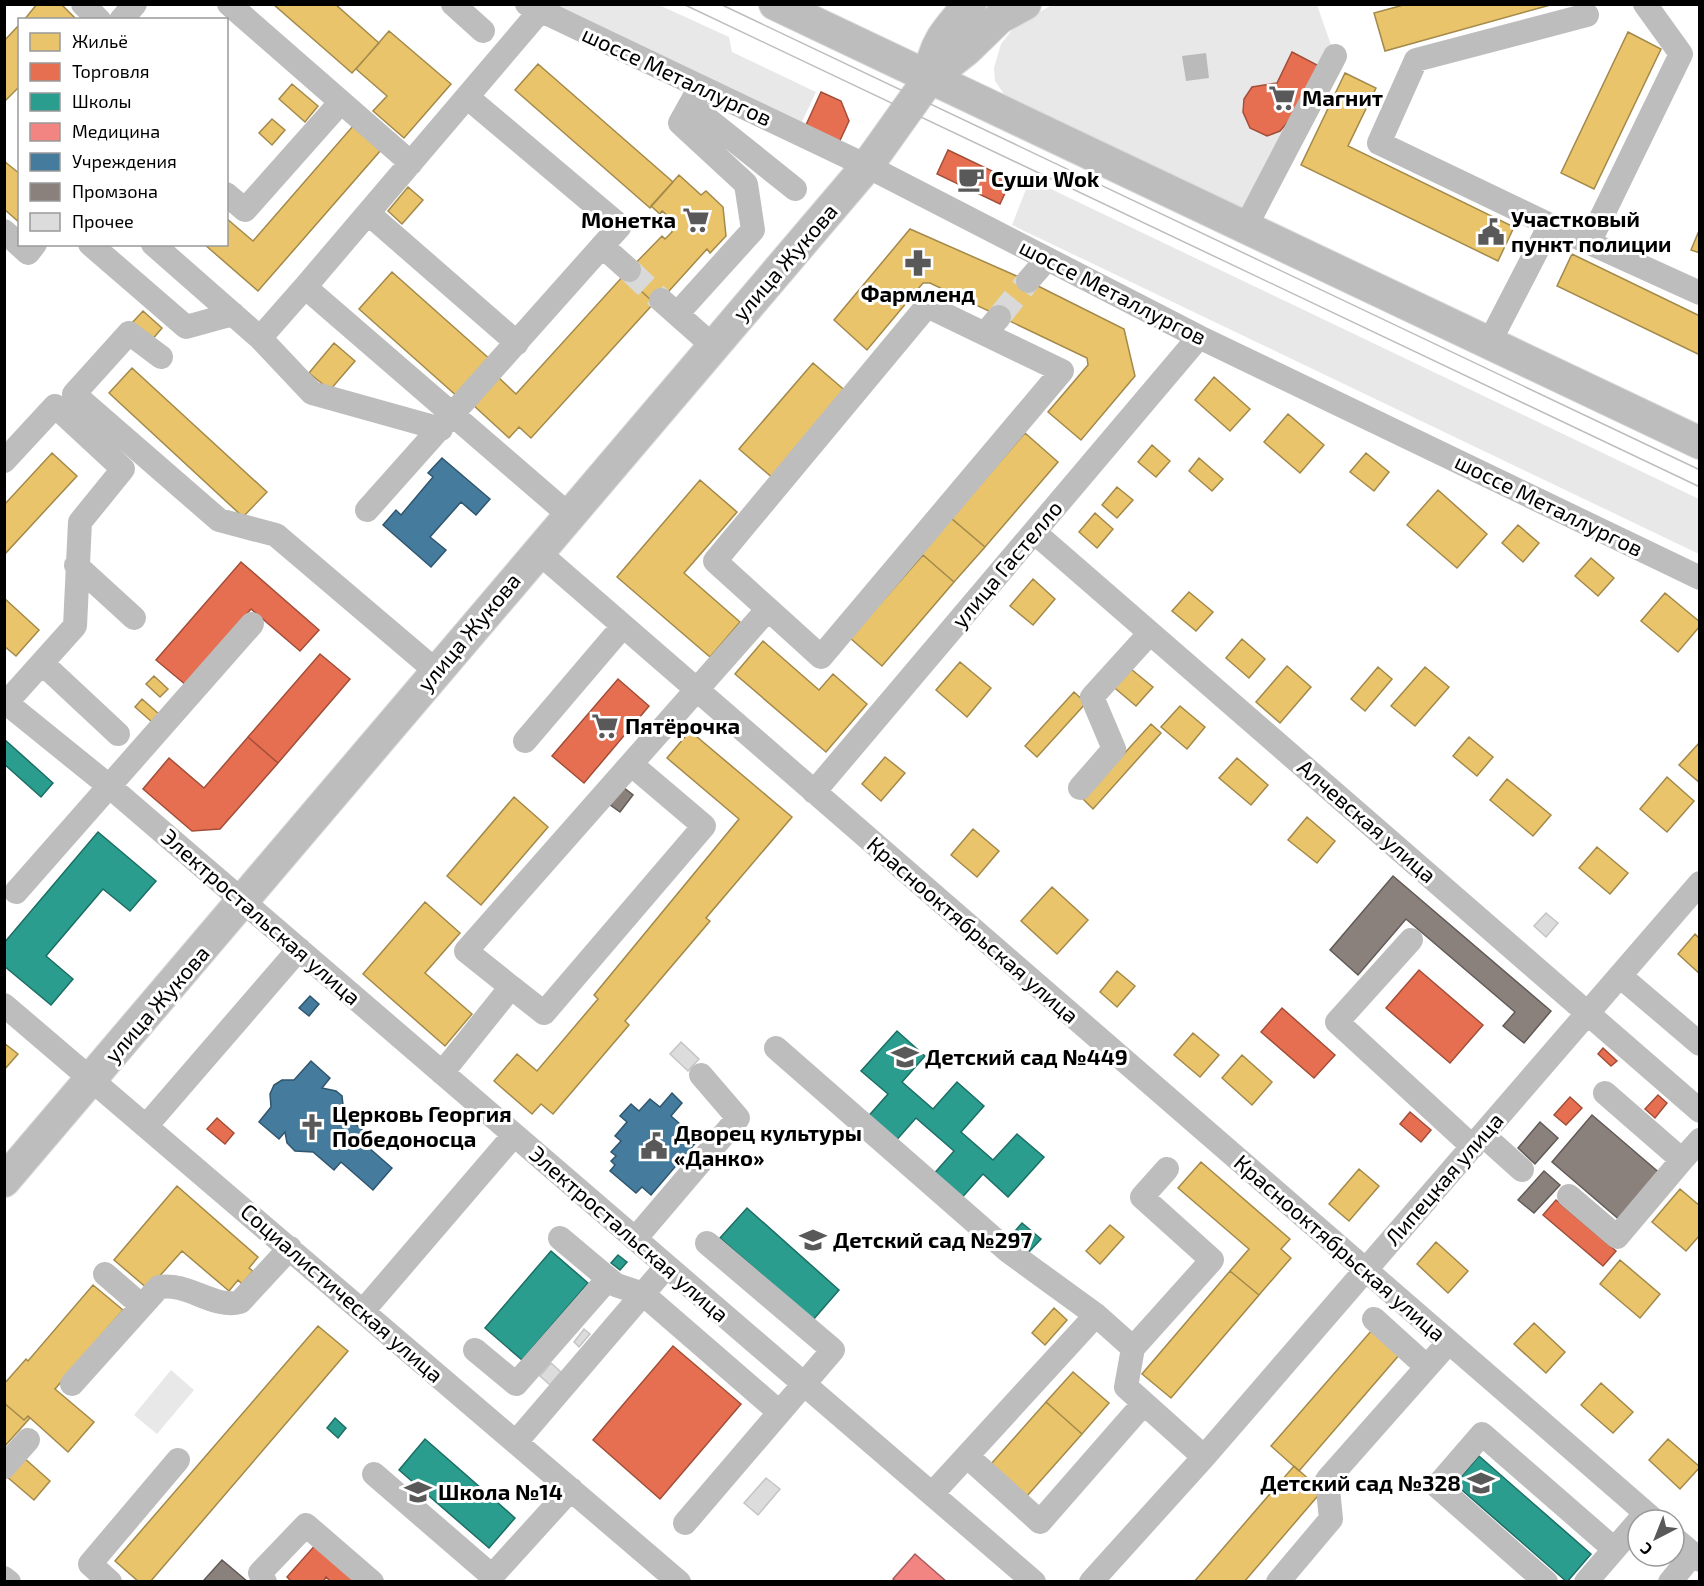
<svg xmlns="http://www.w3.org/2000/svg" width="1704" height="1586" viewBox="0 0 1704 1586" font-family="'Exo 2',sans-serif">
  <rect width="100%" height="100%" fill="#fff"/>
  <path fill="#e8e8e8" d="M1054 4 1317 5 1335 56 1250 219 1006 97 995 81 994 68 1001 44 1016 25Z
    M543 5H659L729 37 732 52 816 92 800 126Z
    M1030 179 1699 499V554L1012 225Z
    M171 1370 194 1390 157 1434 134 1415Z"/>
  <path fill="#bababa" d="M1206 53 1209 78 1186 81 1182 56Z"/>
  <path fill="#e9c46a" stroke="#a3894a" stroke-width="1.5" d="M37 4H61L77 20H24Z
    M273 4H335L379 43 352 73Z
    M1407 4H1554L1385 51 1374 13Z
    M20 24V86L4 102V41Z
    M389 31 451 84 404 138 373 111 387 96 356 69Z
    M1628 32 1661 49 1594 189 1561 173Z
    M538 64 673 182 650 208 515 90Z
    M1345 73 1376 88 1348 146 1514 227 1498 261 1301 165Z
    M292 84 318 106 305 122 279 99Z
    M272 119 285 130 272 145 259 133Z
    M353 126 381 150 258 291 204 244H226V218L253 241Z
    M4 161 20 174V223L4 209Z
    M679 175 701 195 706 191 723 207 726 236 710 253 707 249 659 302 654 303 624 275 662 236 665 239 672 232 670 218 662 211 660 214 651 206Z
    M408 187 423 200 402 224 388 211Z
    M910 229 1028 281 1124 329 1135 376 1081 440 1048 412 1088 365 1087 358 930 283H923L867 350 834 320Z
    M1698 233 1700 234V253L1691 250Z
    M1572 254 1700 316V355L1557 286Z
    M392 272 492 361 459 398 359 309Z
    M624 275 654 303 531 438 519 427 509 438 472 404 498 377 516 394Z
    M143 311 162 328 151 341 131 324Z
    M334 343 355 361 330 390 309 373Z
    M813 363 848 393 774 479 739 449Z
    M132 368 267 492 243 517 109 393Z
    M1214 377 1250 409 1230 431 1195 400Z
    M1288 414 1324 445 1300 473 1264 442Z
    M1025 433 1058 462 985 547 951 518Z
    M1152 445 1170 461 1156 477 1138 462Z
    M52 453 77 476 4 555V505Z
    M1366 453 1389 472 1374 491 1350 472Z
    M1199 458 1223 479 1212 491 1189 471Z
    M700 480 737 512 684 573 740 622 710 657 617 577Z
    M1117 487 1133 500 1117 518 1102 505Z
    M1438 490 1487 534 1457 568 1407 525Z
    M1095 513 1113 529 1097 548 1079 532Z
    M946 514 985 547 954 582 916 549Z
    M1518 525 1539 543 1523 562 1502 543Z
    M923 555 954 582 882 666 850 638Z
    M1591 558 1614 578 1598 596 1575 576Z
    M1033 579 1055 599 1033 625 1010 606Z
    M1189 592 1213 612 1196 631 1172 611Z
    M1665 593 1700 622V626L1678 652 1641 621Z
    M4 598 39 630 16 656 4 646Z
    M1242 639 1265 659 1249 678 1226 658Z
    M763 641 819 690 833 674 867 704 826 752 735 674Z
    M960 662 991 688 967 717 936 690Z
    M1126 665 1153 687 1136 706 1110 684Z
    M1287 666 1311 687 1280 723 1256 702Z
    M1378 667 1392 679 1365 711 1351 699Z
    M1425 667 1449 687 1415 726 1391 706Z
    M154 676 168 689 160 697 146 684Z
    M1074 692 1086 703 1037 757 1025 746Z
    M142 699 159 714 152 722 135 707Z
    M1180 706 1205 727 1187 749 1161 727Z
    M1151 724 1161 733 1093 809 1083 799Z
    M690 731 792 817 706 918 710 921 625 1021 629 1025 553 1114 541 1104 532 1114 494 1081 517 1054 537 1071 598 999 594 995 739 819 667 758Z
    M1469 737 1493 757 1477 776 1453 756Z
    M1700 742V783L1679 765Z
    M885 757 905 773 881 801 862 784Z
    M1237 758 1268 785 1251 805 1219 778Z
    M1667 777 1694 801 1667 832 1640 809Z
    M1507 779 1551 815 1533 836 1490 800Z
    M514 797 548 827 481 905 447 876Z
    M1307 817 1335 841 1317 863 1288 840Z
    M973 829 999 851 977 877 951 855Z
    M1597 847 1628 873 1610 894 1579 868Z
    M1052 887 1088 920 1057 954 1021 921Z
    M425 902 460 933 425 973 472 1014 445 1046 363 974Z
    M1695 934 1700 939V974L1678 954Z
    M1117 971 1135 986 1117 1007 1100 992Z
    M1193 1033 1219 1055 1200 1077 1174 1055Z
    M4 1043 18 1054 4 1070Z
    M1242 1055 1272 1082 1252 1105 1222 1078Z
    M1201 1162 1290 1239 1281 1249 1291 1258 1259 1295 1230 1271 1249 1249 1178 1188Z
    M1359 1169 1379 1186 1349 1221 1329 1204Z
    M177 1186 258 1257 249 1268 253 1271 242 1284 238 1280 229 1291 182 1251 148 1289 114 1260Z
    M1680 1189 1700 1206V1235L1686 1251 1652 1222Z
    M1110 1225 1124 1237 1100 1264 1086 1251Z
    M1436 1242 1468 1271 1448 1293 1417 1264Z
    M1620 1260 1660 1294 1640 1318 1600 1284Z
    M1230 1271 1259 1295 1171 1398 1142 1374Z
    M93 1285 123 1310 55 1389 94 1422 68 1452 28 1416 24 1420 4 1403V1384L26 1359 28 1361Z
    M1054 1308 1067 1320 1045 1345 1032 1333Z
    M1534 1323 1565 1352 1546 1373 1514 1344Z
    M318 1326 348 1351 150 1582H139L115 1561Z
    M1372 1330 1400 1354 1299 1471 1271 1446Z
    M1073 1372 1109 1403 1082 1434 1046 1402Z
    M1601 1383 1633 1412 1613 1433 1581 1405Z
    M1046 1402 1082 1434 1027 1496 991 1464Z
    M4 1403 24 1420 28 1416 30 1418 4 1447Z
    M1668 1439 1700 1467 1680 1489 1649 1460Z
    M23 1457 50 1481 34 1500 6 1476Z
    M1294 1466 1322 1491 1244 1582H1194Z"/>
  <path fill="#e76f51" stroke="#a24e39" stroke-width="1.5" d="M1292 52 1319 66 1291 118 1280 131 1267 136 1250 128 1243 112 1244 99 1252 87 1277 83Z
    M821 92 841 101 849 121 836 149 806 125Z
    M948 150 1011 180 1000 204 937 174Z
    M241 562 319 630 300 651 251 609 186 685 156 660Z
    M320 654 350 679 278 763 248 737Z
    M618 679 649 706 584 783 552 756Z
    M248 737 278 763 220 829 192 831 143 789 169 758 204 788Z
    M1419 970 1483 1025 1450 1063 1386 1008Z
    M1282 1008 1335 1055 1314 1078 1261 1032Z
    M1603 1048 1617 1061 1611 1066 1598 1054Z
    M1658 1095 1667 1103 1655 1118 1645 1109Z
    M1570 1097 1582 1108 1566 1125 1554 1115Z
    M1410 1112 1431 1130 1421 1142 1400 1124Z
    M217 1118 234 1133 225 1144 207 1129Z
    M1556 1200 1616 1251 1603 1266 1543 1215Z
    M673 1346 741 1404 660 1499 593 1440Z
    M318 1542 363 1582H331L326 1577 323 1582H292L287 1577Z"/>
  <path fill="#2a9d8f" stroke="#1d6e64" stroke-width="1.5" d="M4 739 53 783 41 797 4 764Z
    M98 832 156 881 130 911 103 889 46 956 73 979 51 1005 4 966V943Z
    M897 1031 925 1056 902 1082 933 1109 957 1082 984 1106 961 1132 993 1160 1017 1134 1044 1157 1008 1197 983 1174 959 1201 932 1176 954 1151 916 1118 893 1144 865 1120 888 1094 861 1071Z
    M747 1208 839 1290 813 1320 720 1238Z
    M1022 1223 1041 1239 1026 1255 1008 1239Z
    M551 1251 588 1283 522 1360 485 1328Z
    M618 1255 627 1262 620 1270 611 1263Z
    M335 1418 346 1428 338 1438 327 1428Z
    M425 1439 515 1518 489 1548 399 1470Z
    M1479 1456 1591 1554 1567 1582 1455 1484Z"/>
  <path fill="#f28482" stroke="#a95c5b" stroke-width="1.5" d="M915 1554 947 1582H897L893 1579Z"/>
  <path fill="#457b9d" stroke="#30566e" stroke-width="1.5" d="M442 458 490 499 476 515 461 502 430 537 446 550 431 567 383 525 396 510 401 515 433 477 428 473Z
    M310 996 319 1004 309 1016 299 1008Z
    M311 1061 330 1078 322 1088 336 1091 342 1096 344 1114 366 1133 360 1140 392 1168 373 1190 341 1162 334 1170 313 1152 295 1151 287 1143 285 1132 279 1139 259 1122 271 1107 270 1094 274 1085 282 1080H294Z
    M672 1093 682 1103 671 1116 698 1140 651 1195 642 1187 636 1193 610 1171 615 1165 611 1161 616 1156 611 1152 621 1141 615 1136 627 1122 620 1116 631 1104 639 1111 650 1099 660 1107Z"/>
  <path fill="#8a817c" stroke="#615a57" stroke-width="1.5" d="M623 787 633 795 620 812 609 804Z
    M1393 876 1551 1011 1524 1043 1503 1026 1515 1012 1406 919 1358 975 1330 950Z
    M1592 1115 1662 1175 1622 1222 1552 1162Z
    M1540 1122 1558 1138 1535 1164 1518 1148Z
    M1544 1171 1560 1185 1534 1213 1518 1200Z
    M222 1560 248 1582H207L204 1580Z"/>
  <path fill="#dcdcdc" stroke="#c4c4c4" stroke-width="1.5" d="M1546 913 1558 923 1546 937 1534 926Z
    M681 1042 699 1059 688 1071 670 1054Z
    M584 1329 590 1334 579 1347 574 1342Z
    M551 1363 561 1372 550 1385 540 1376Z
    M766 1478 780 1489 758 1515 744 1503Z"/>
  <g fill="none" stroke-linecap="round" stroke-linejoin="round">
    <path stroke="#d9d9d9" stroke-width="24" stroke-dasharray="24 12" stroke-linecap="butt" d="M629 270 661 300
      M999 317 1028 281"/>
    <defs>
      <path id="major" d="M775 4 1700 443
        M929 79C934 43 946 31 970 4
        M4 1181 867 166 929 79 966 50 999 18 1025 4"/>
    </defs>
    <use href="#major" stroke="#dbdbdb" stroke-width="34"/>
    <path stroke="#bdbdbd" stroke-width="24" d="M83 4 99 20
      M229 4 411 163
      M453 4 483 31
      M527 4 867 166 1199 337 1700 578
      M1587 15 1416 60 1379 143 1550 225 1700 293
      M121 20 135 4
      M690 105 795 189
      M226 194 245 210 340 103
      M369 214 517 343
      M1245 228 1335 56
      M4 231 28 253 35 244
      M1589 243 1681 54 1645 4
      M90 244 186 327 233 314
      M153 244 260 338 305 287 569 515
      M602 246 629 270
      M1028 281 1047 259
      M305 287 540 11
      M661 300 713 346
      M677 314 753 230 746 184 680 123 700 87
      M260 338 312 393 441 429
      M1489 343 1550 225
      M161 357 129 333 74 394 219 520 276 535 436 671
      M4 461 55 406 123 469 80 522 75 626 6 703
      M367 510 620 226 467 97
      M1034 532 1700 1111
      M537 551 1654 1520
      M76 565 134 618
      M768 609 715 561 927 306 985 334 999 317
      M42 663 118 734
      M4 701 109 786 1034 1582
      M525 741 623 626
      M1080 788 1114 749 1092 697 1150 633
      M814 792 1199 337
      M16 892 252 624
      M1411 940 1337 1022 1473 1147
      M1620 976 1700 1044
      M511 987 466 951 631 764
      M4 1005 679 1582
      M776 1048 1008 1251 1096 1315
      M442 1073 511 987 544 1013 704 826 631 764 768 609 821 657 1062 371 985 334
      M1605 1093 1682 1160 1700 1140
      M147 1125 299 949
      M1483 1135 1522 1170
      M1569 1196 1617 1237 1682 1160
      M560 1238 616 1285 643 1294 778 1411
      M635 1239 738 1118 701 1075
      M105 1274 142 1306
      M363 1311 514 1135
      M1374 1319 1427 1367
      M1133 1348 1126 1387 1204 1457
      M475 1350 516 1384 608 1279
      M72 1384 159 1287C188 1282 213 1309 240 1302L290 1248
      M516 1442 666 1267
      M968 1457 1040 1522 1144 1403
      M4 1467 28 1440
      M374 1474 492 1576 571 1489
      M932 1494 1096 1315 1133 1348 1212 1260 1142 1197 1167 1169
      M685 1523 833 1350 707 1243
      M1674 1538 1700 1560
      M4 1578 9 1582
      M110 1582 90 1564 178 1460
      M265 1582 260 1573 306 1525 372 1582
      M1091 1582 1204 1457 1700 883
      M1278 1582 1331 1519 1327 1480 1449 1342
      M1546 1582 1437 1486 1482 1434 1614 1549
      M1586 1582 1638 1522
      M1670 1582 1693 1554"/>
    <use href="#major" stroke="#bdbdbd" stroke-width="32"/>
    <path stroke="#bdbdbd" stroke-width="1.5" d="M683 4 1700 487
      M720 4 1700 470"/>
  </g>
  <defs>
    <symbol id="supermarket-bare" viewBox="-9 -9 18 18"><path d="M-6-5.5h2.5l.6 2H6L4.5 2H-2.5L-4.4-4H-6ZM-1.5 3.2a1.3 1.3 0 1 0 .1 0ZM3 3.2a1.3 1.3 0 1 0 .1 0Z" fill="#595959" stroke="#fff" stroke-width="2.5" paint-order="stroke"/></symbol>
    <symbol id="cafe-bare" viewBox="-9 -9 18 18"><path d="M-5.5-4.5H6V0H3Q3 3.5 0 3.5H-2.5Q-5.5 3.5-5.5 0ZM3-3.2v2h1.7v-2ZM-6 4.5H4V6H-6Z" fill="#595959" stroke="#fff" stroke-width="2.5" paint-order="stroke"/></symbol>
    <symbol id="civic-bare" viewBox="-9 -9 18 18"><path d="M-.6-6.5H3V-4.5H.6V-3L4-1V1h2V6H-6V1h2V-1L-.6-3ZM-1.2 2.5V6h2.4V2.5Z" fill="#595959" stroke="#fff" stroke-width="2.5" paint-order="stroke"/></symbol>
    <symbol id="pharmacy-bare" viewBox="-9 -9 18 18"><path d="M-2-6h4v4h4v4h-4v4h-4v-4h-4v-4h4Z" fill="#595959" stroke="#fff" stroke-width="2.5" paint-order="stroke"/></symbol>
    <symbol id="school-bare" viewBox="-9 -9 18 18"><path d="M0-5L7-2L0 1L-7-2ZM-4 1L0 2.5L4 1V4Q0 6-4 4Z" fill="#595959" stroke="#fff" stroke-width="2.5" paint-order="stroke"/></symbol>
    <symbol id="church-bare" viewBox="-9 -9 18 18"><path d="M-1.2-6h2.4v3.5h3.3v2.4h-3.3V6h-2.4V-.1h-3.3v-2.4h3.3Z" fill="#595959" stroke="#fff" stroke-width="2.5" paint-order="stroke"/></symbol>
  </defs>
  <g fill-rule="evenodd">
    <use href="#supermarket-bare" x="1263" y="79" width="38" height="38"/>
    <use href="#cafe-bare" x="952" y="160" width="38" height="38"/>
    <use href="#supermarket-bare" x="677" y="201" width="38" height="38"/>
    <use href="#civic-bare" x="1472" y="213" width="38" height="38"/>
    <use href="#pharmacy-bare" x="899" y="244" width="38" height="38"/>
    <use href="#supermarket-bare" x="586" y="707" width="38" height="38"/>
    <use href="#school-bare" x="886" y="1038" width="38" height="38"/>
    <use href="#church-bare" x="293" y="1108" width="38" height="38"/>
    <use href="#civic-bare" x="635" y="1127" width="38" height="38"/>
    <use href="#school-bare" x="794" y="1221" width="38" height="38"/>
    <use href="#school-bare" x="1462" y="1464" width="38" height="38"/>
    <use href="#school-bare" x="399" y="1473" width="38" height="38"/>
  </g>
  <g text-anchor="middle" stroke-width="6" stroke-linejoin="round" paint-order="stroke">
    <g font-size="22" fill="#000" stroke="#fff">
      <text transform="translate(677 76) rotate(25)" y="8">шоссе Металлургов</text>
      <text transform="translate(785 262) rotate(-49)" y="8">улица Жукова</text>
      <text transform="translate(1113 292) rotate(27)" y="8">шоссе Металлургов</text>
      <text transform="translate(1549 505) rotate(26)" y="8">шоссе Металлургов</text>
      <text transform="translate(1007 564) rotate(-50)" y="8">улица Гастелло</text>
      <text transform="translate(469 632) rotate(-50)" y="8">улица Жукова</text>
      <text transform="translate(1367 821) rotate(41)" y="8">Алчевская улица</text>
      <text transform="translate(261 917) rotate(41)" y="8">Электростальская улица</text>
      <text transform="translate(973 930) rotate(41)" y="8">Краснооктябрьская улица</text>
      <text transform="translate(157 1004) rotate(-49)" y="8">улица Жукова</text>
      <text transform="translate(1444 1179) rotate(-49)" y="8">Липецкая улица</text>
      <text transform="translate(629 1234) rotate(41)" y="8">Электростальская улица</text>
      <text transform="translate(1340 1248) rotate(41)" y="8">Краснооктябрьская улица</text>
      <text transform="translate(342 1293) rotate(41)" y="8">Социалистическая улица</text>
    </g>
    <g font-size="22" font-weight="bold" fill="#000" stroke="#fff" text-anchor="start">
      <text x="1302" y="106">Магнит</text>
      <text x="991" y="187">Суши Wok</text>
      <text x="1511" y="227">Участковый<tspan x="1511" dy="25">пункт полиции</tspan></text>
      <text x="676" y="228" text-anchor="end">Монетка</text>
      <text x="918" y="302" text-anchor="middle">Фармленд</text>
      <text x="625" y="734">Пятёрочка</text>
      <text x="925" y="1065">Детский сад №449</text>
      <text x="332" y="1122">Церковь Георгия<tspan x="332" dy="25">Победоносца</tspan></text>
      <text x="674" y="1141">Дворец культуры<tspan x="674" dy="25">«Данко»</tspan></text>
      <text x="833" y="1248">Детский сад №297</text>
      <text x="1461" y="1491" text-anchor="end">Детский сад №328</text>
      <text x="438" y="1500">Школа №14</text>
    </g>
  </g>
  <rect width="1704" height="1586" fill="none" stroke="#000000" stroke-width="12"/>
  <rect x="18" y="18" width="210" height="228" fill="#ffffff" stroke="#999999" stroke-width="1.5"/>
  <rect x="30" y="33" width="30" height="18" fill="#e9c46a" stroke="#999999" stroke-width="1.5"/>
  <text x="72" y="48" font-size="18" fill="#000000">Жильё</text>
  <rect x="30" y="63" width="30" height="18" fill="#e76f51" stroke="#999999" stroke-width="1.5"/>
  <text x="72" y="78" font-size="18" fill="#000000">Торговля</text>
  <rect x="30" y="93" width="30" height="18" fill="#2a9d8f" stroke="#999999" stroke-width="1.5"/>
  <text x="72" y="108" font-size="18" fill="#000000">Школы</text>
  <rect x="30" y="123" width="30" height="18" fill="#f28482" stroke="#999999" stroke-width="1.5"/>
  <text x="72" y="138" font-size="18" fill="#000000">Медицина</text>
  <rect x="30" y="153" width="30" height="18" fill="#457b9d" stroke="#999999" stroke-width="1.5"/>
  <text x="72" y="168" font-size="18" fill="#000000">Учреждения</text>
  <rect x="30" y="183" width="30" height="18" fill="#8a817c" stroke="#999999" stroke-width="1.5"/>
  <text x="72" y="198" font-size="18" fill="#000000">Промзона</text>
  <rect x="30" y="213" width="30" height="18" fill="#dcdcdc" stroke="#999999" stroke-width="1.5"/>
  <text x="72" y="228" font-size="18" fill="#000000">Прочее</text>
  <g transform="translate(1656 1538) rotate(222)"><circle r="28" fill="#ffffff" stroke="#999999" stroke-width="1.5"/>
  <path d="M0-4.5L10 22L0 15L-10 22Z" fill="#595959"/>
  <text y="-9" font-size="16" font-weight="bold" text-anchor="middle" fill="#000000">С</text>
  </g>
</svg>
